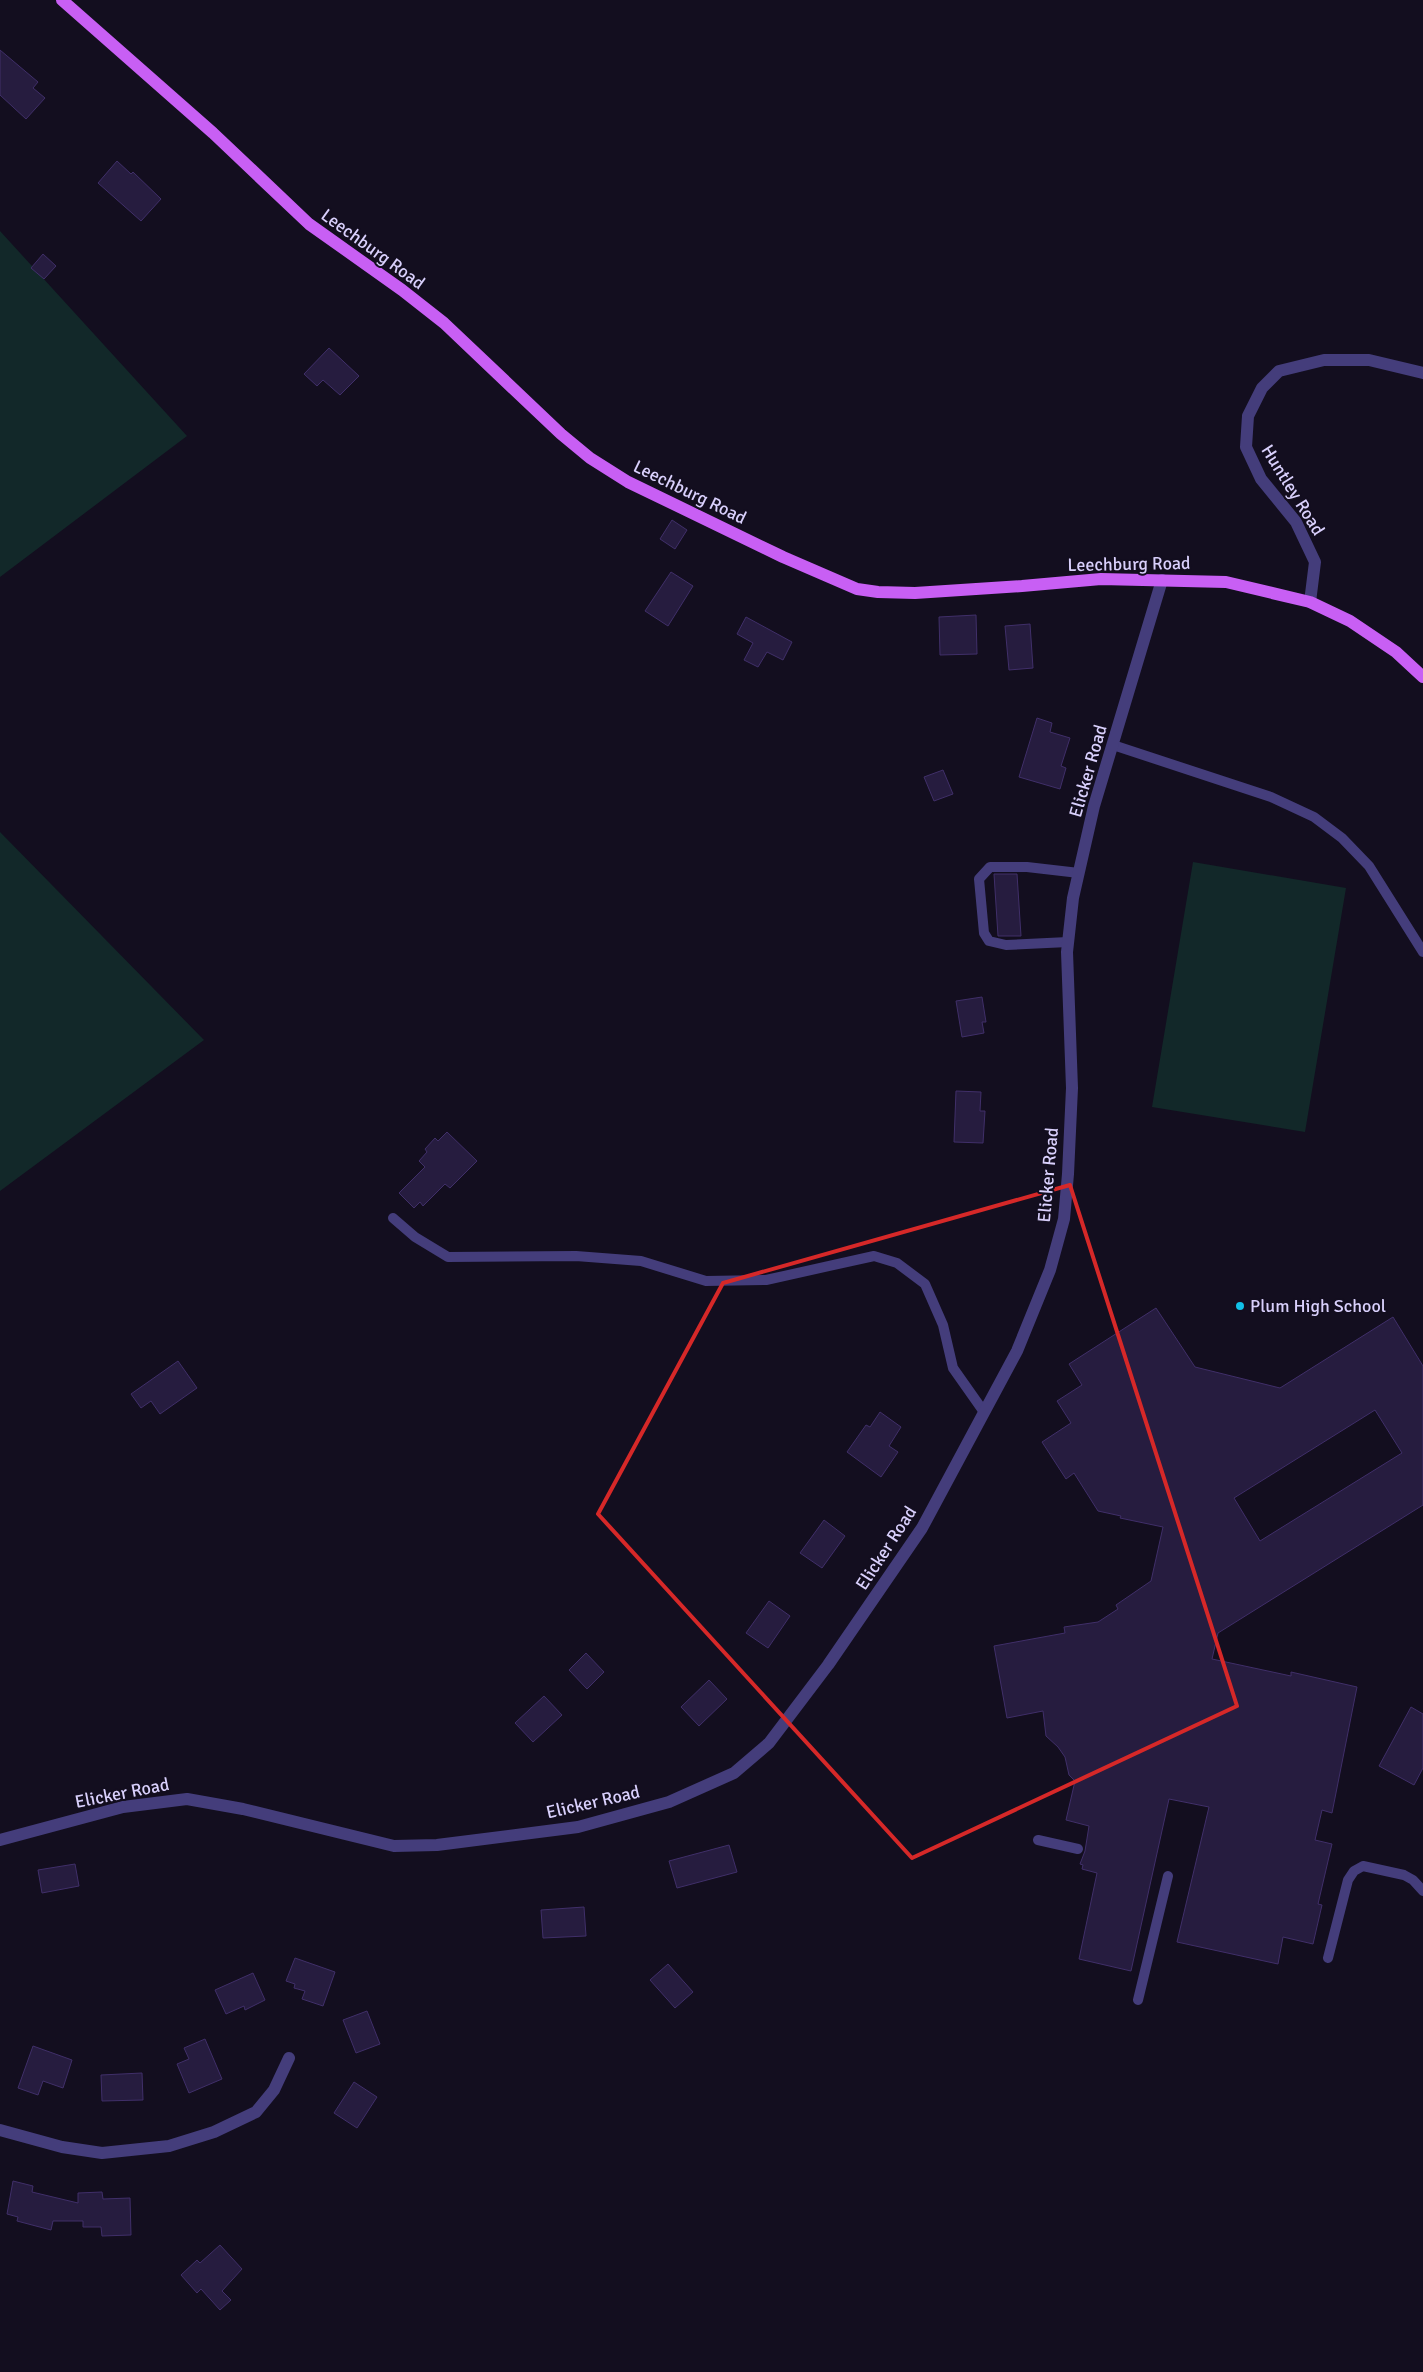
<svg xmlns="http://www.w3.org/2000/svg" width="1423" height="2372" viewBox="0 0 1423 2372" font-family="Signika,sans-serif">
  <rect width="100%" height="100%" fill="#130e1f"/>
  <path fill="#122829" d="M0 231 187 436 0 577Z
    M0 832 204 1040 0 1191Z
    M1193 862 1346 888 1305 1132 1152 1107Z"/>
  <path fill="#261c3f" stroke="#402f69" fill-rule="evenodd" d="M0 50 38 82 33 88 45 98 26 119 0 95Z
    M117 161 131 174 133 172 161 199 141 221 98 183Z
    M43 254 56 266 44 279 31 268Z
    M329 348 359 376 340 395 323 380 317 386 304 374Z
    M672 520 687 530 675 549 660 539Z
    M671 572 693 586 668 626 645 611Z
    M976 615 977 654 940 655 939 617Z
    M746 617 792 642 783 660 767 652 758 667 744 660 753 643 737 634Z
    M1030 624 1033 668 1009 670 1005 626Z
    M1037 718 1052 723 1050 732 1070 738 1061 766 1066 768 1060 789 1019 777Z
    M943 770 953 794 934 801 924 777Z
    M994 874H1017L1021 936H998Z
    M982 997 986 1022H982L984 1033 962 1037 956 1001Z
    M956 1091 981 1092 980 1111H985L983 1143 954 1142Z
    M447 1132 477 1161 450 1188 445 1184 423 1206 420 1202 414 1208 399 1193 425 1167 419 1161 427 1152 425 1149 435 1138 438 1141Z
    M1156 1308 1195 1367 1280 1388 1393 1317 1423 1366V1505L1218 1633 1212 1659 1291 1676V1672L1357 1687 1332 1813 1322 1810 1315 1840 1332 1844 1318 1904 1322 1905 1313 1944 1283 1937 1278 1964 1177 1942 1209 1807 1169 1799 1131 1971 1079 1959 1097 1873 1082 1869 1083 1865 1080 1864 1085 1851 1089 1826 1066 1820 1075 1781 1069 1775 1065 1757 1058 1747 1046 1736 1043 1711 1007 1718 994 1646 1065 1633 1064 1627 1098 1622 1118 1609 1116 1605 1151 1581 1163 1527 1120 1518 1121 1516 1098 1511 1074 1473 1066 1479 1042 1442 1071 1423 1057 1401 1082 1385 1069 1364ZM1375 1410 1402 1453 1260 1541 1234 1498Z
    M178 1361 197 1388 160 1414 151 1401 141 1408 131 1394Z
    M880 1412 901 1427 889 1446 898 1452 881 1477 847 1452 866 1425 870 1427Z
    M824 1520 845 1536 822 1568 800 1553Z
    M769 1601 790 1616 768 1648 746 1633Z
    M586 1653 604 1672 587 1689 569 1670Z
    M709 1680 727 1699 699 1726 681 1707Z
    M544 1696 562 1715 533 1742 515 1723Z
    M1411 1707 1423 1714V1768L1414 1785 1379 1766Z
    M729 1845 737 1872 677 1888 669 1861Z
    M75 1864 79 1886 42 1893 38 1870Z
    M584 1907 586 1936 543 1938 541 1910Z
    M295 1958 335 1972 323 2006 302 1999 305 1991 294 1988 295 1984 286 1981Z
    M668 1964 693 1992 675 2008 650 1980Z
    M253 1973 265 2000 245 2010 244 2006 226 2014 215 1990Z
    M367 2011 380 2044 356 2053 343 2020Z
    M205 2039 222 2079 189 2093 177 2064 189 2059 184 2048Z
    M33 2046 72 2060 63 2088 43 2081 38 2095 18 2088Z
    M142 2073 143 2100 102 2101 101 2075Z
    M354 2082 377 2097 357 2128 334 2113Z
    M13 2181 33 2186 32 2192 78 2203V2193L102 2192 103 2199 130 2198 131 2235 102 2236 101 2227H83V2221H53L51 2230 17 2221 18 2217 7 2214Z
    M220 2245 242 2269 222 2291 231 2300 220 2310 201 2289 197 2293 181 2275 197 2260 200 2263Z"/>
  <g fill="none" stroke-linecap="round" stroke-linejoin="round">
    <path stroke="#443d7b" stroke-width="10" d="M1113 745 1271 797 1314 817 1342 838 1369 866 1423 952
      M1068 942 1006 945 989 941 984 933 979 879 990 867H1027L1079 873
      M393 1218 415 1237 448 1257 576 1256 641 1261 706 1281 766 1280 874 1256 897 1263 925 1284 943 1325 953 1368 984 1412
      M1038 1840 1078 1849
      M1328 1958 1348 1880 1354 1871 1363 1866 1404 1875 1413 1880 1423 1891
      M1138 2000 1168 1876"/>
    <path stroke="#443d7b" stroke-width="12" d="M1310 602 1315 562 1296 522 1261 479 1246 447 1248 416 1262 388 1279 371 1324 360H1369L1423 373
      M0 2130 62 2147 102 2153 169 2146 214 2132 256 2112 274 2090 289 2058"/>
    <path stroke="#443d7b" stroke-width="12" d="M0 1840 123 1807 187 1799 243 1809 394 1846 437 1845 578 1827 669 1802 734 1773 769 1743 828 1665 922 1528 1017 1351 1050 1270 1064 1219 1068 1174 1072 1088 1067 952 1073 898 1094 806 1162 580"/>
    <path stroke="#c85ff4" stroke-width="12" d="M62 0 213 133 309 224 402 290 444 323 561 434 590 458 628 482 783 557 857 589 878 592 915 593 1022 586 1101 579 1226 582 1310 602 1350 621 1396 652 1423 677"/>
  </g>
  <path fill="none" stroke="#d62828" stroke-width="4" stroke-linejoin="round" d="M1070 1185 1237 1706 912 1858 598 1514 723 1283Z"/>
  <circle fill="#11c0e7" stroke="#130e1f" stroke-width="2" cx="1240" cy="1306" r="5"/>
  <g text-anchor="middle" stroke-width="4" stroke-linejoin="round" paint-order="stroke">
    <g font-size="18" fill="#d9d0fc" stroke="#130e1f">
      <text transform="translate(373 249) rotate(36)" y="6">Leechburg Road</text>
      <text transform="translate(1293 490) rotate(58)" y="6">Huntley Road</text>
      <text transform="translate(690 492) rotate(26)" y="6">Leechburg Road</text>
      <text transform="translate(1129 564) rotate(-1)" y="6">Leechburg Road</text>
      <text transform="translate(1088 771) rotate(-74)" y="6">Elicker Road</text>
      <text transform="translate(1048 1175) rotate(-85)" y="6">Elicker Road</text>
      <text transform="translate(886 1548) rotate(-57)" y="6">Elicker Road</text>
      <text transform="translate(122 1793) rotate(-11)" y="6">Elicker Road</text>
      <text transform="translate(593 1802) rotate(-13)" y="6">Elicker Road</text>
    </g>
    <g font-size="18" fill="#d9d0fc" stroke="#130e1f" text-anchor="start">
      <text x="1250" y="1312">Plum High School</text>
    </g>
  </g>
</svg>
